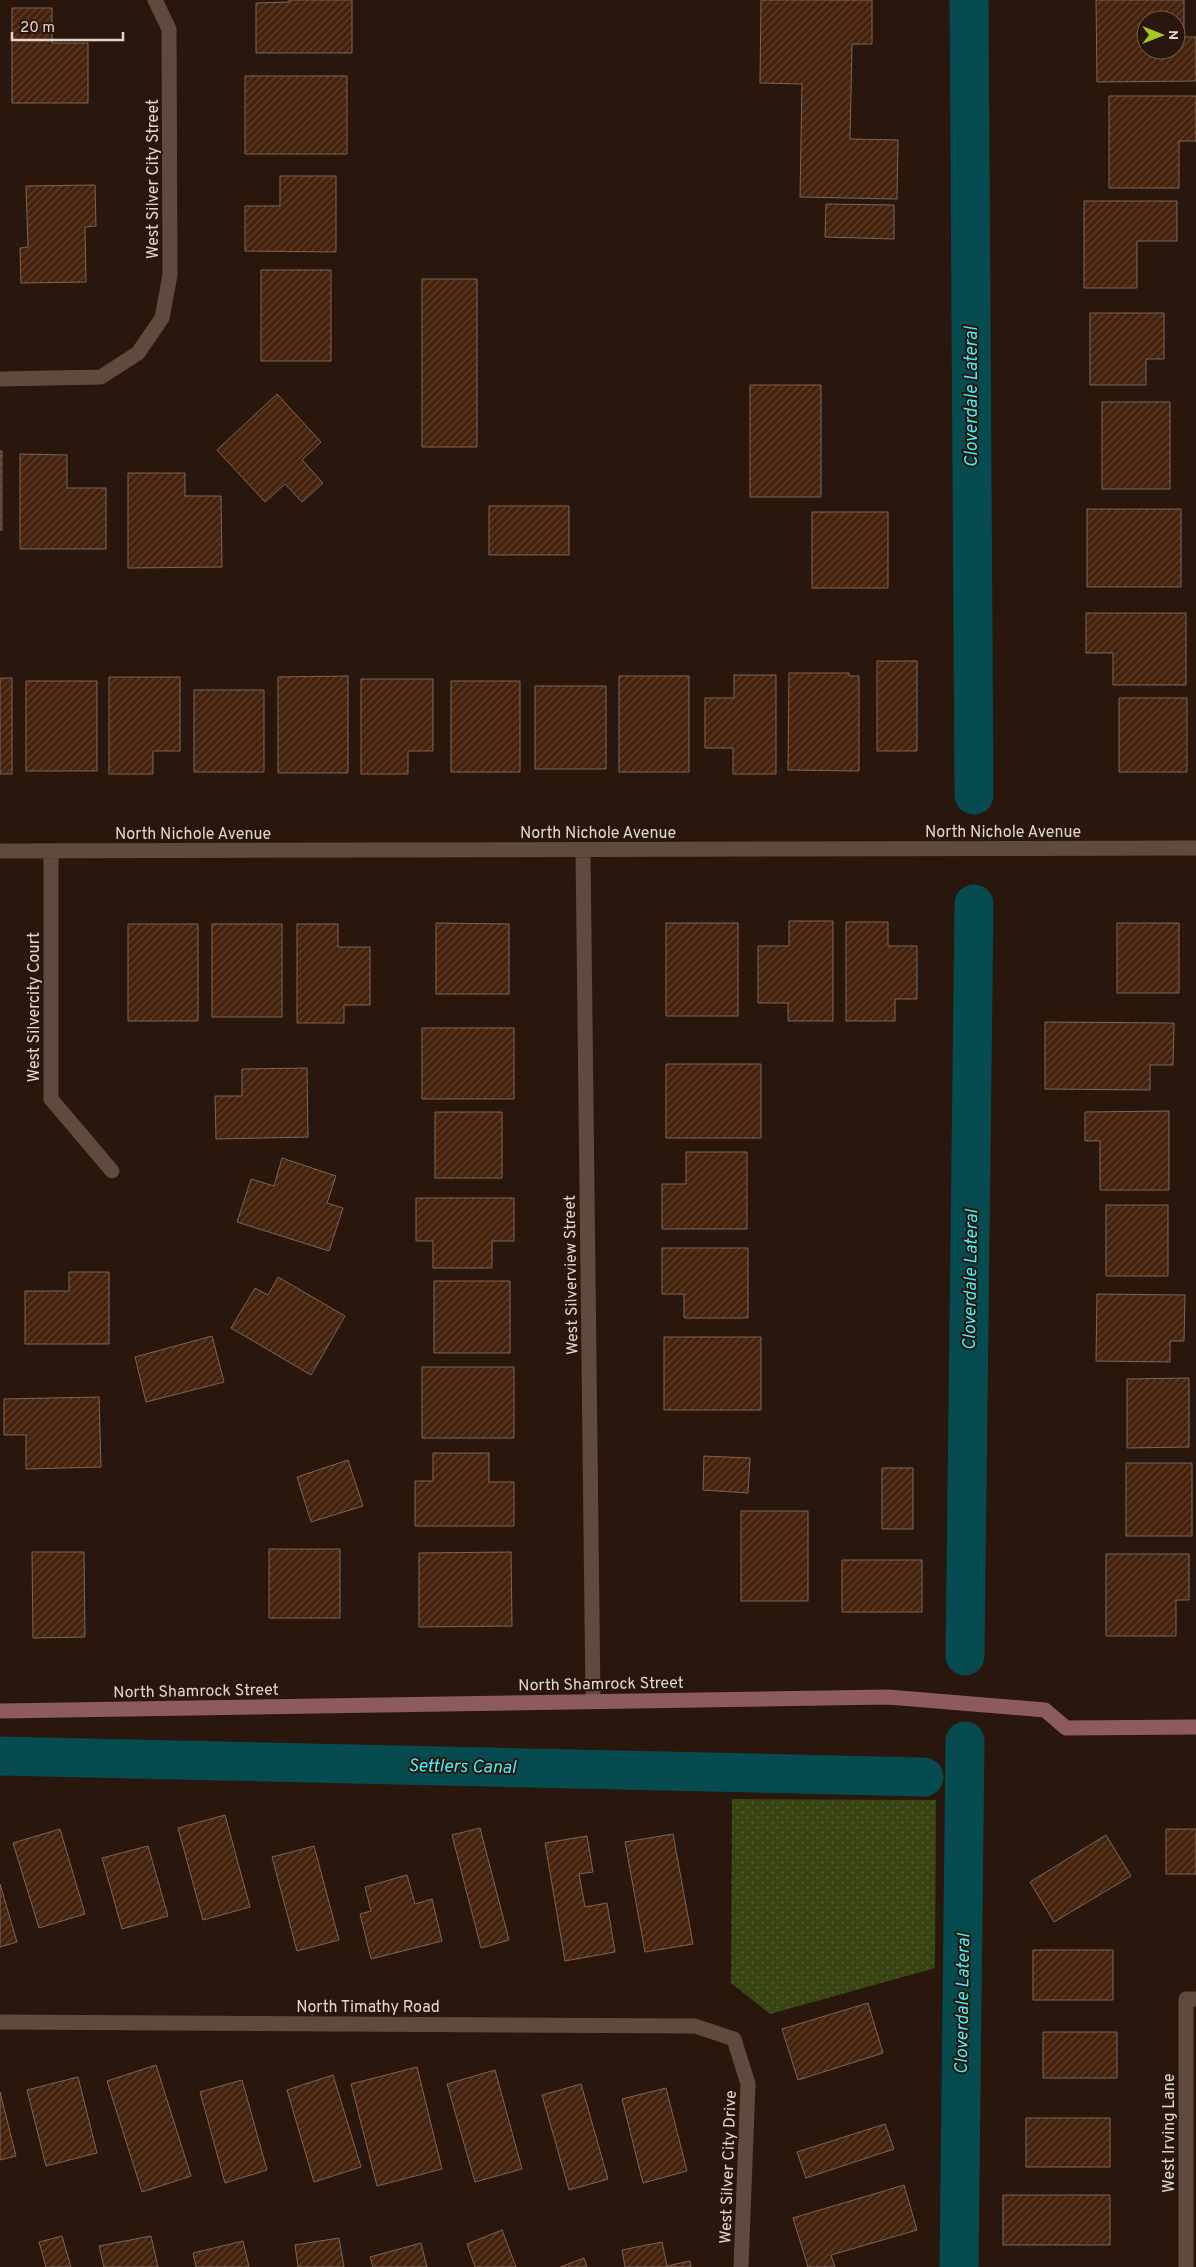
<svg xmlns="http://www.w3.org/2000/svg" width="1196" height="2267" viewBox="0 0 1196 2267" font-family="Overpass,sans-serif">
  <defs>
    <pattern id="grass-dots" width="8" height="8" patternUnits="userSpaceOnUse" patternTransform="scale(1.25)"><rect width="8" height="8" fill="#394413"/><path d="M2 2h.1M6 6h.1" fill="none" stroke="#565e34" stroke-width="1.8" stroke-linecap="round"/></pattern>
    <pattern id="building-hatch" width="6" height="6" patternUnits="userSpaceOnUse" patternTransform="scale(1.25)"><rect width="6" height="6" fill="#45220c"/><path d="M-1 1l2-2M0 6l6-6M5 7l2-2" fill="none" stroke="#60412e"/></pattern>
  </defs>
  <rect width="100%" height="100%" fill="#29160c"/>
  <path fill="url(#grass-dots)" d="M732 1799 936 1800 935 1968 770 2014 731 1983Z"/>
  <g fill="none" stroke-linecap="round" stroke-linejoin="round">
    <path stroke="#054b50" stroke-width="39" d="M969 0 974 795
      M965 1656 974 904
      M0 1756 924 1777
      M959 2267 965 1741"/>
  </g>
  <path fill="url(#building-hatch)" stroke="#7c6558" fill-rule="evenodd" d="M289 0H352V53H256V3L289 2Z
    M761 0H872V44H852L850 139 898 140 897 199 800 197 802 84 760 83Z
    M1096 0H1184V37H1196V81L1097 82ZM1146 20H1176V50H1146Z
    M12 8H52V43H88V103H12Z
    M245 76H347V154H245Z
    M1109 96H1196V141H1179V188H1109Z
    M280 176H336V252L245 251V206H280Z
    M95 185 96 226 85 227 86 282 21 283 20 248 28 247 26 186Z
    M1084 201H1177V241H1137V288H1084Z
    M826 204 894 205V239L825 237Z
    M261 270H331V361H261Z
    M422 279H477V447H422Z
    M1090 313H1164V359H1146V385H1090Z
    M750 385H821V497H750Z
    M277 394 321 442 302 460 323 483 302 502 285 484 265 502 217 450Z
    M1102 402H1170V489H1102Z
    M0 451H2V530H0Z
    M20 454 67 455V488H106V549H20Z
    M128 473H185V496H221L222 567 128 568Z
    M489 506H569V555H489Z
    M1087 509H1181V587H1087Z
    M812 512H888V588H812Z
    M1086 613H1186V685H1113V653H1086Z
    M877 661H917V751H877Z
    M789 673H849V676H859V771L788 770Z
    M734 675H776V774H733V748H705V698H734Z
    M348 676V773H278V677Z
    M619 676H689V772H619Z
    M109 677H180V751H153V774H109Z
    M0 678H12V774H0Z
    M361 679H433V751H408V774H361Z
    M26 681H97V771H26Z
    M451 681H520V772H451Z
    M535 686H606V769H535Z
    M194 690H264V772H194Z
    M1119 698H1187V772H1119Z
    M789 921H833V1021H788V1003H758V946H789Z
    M846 922H888V946H917V999H895V1021H846Z
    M436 923 509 924V994H436Z
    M666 923H738V1016H666Z
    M1117 923H1179V993H1117Z
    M128 924H198V1021H128Z
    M212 924H282V1017H212Z
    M297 924H338V947H370V1005H344V1023H297Z
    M1045 1022 1174 1023 1173 1065H1150V1090L1045 1089Z
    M422 1028H514V1099H422Z
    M666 1064H761V1138H666Z
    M307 1068 308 1137 216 1139 215 1096H242V1069Z
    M1169 1111V1190H1100V1141H1085V1112Z
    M435 1112H502V1178H435Z
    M686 1152H747V1229H662V1184H686Z
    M282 1158 336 1176 327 1203 343 1208 329 1251 237 1222 251 1179 274 1186Z
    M416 1198H514V1241H492V1268H433V1241H416Z
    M1106 1205H1168V1276H1106Z
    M662 1248H748V1318H684V1294H662Z
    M69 1272H109V1344H25V1291H69Z
    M278 1277 345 1316 311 1375 231 1328 255 1288 268 1295Z
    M434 1281H510V1353H434Z
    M1097 1294 1185 1295 1184 1341H1170V1362L1096 1361Z
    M212 1336 224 1382 146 1402 135 1357Z
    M664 1337H761V1410H664Z
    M422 1367H514V1438H422Z
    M1189 1378V1447L1127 1448V1379Z
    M99 1397 101 1467 26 1469V1435H4V1399Z
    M433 1453H489V1482H514V1526H415V1481H433Z
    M704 1456 750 1458 748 1493 703 1490Z
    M348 1460 363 1506 311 1522 297 1477Z
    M1126 1463H1192V1536H1126Z
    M882 1468H913V1529H882Z
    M741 1511H808V1601H741Z
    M269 1549H340V1618H269Z
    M32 1552H84L85 1637 33 1638Z
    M511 1552 512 1626 419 1627V1553Z
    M1106 1554H1189V1600H1176V1636H1106Z
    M842 1560H922V1612H842Z
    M225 1815 250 1907 203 1920 178 1828Z
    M480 1828 509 1940 481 1948 452 1835Z
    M60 1829 85 1914 39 1928 13 1843Z
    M1166 1829H1196V1874H1166Z
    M673 1834 693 1944 645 1952 625 1842Z
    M1106 1835 1131 1876 1054 1922 1030 1882Z
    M587 1836 593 1872 579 1874 585 1907 607 1903 615 1952 565 1961 545 1843Z
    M148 1846 168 1916 122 1929 102 1858Z
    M314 1846 339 1940 297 1951 272 1857Z
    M407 1875 415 1904 432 1899 442 1941 371 1959 360 1914 371 1911 365 1887Z
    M0 1884 17 1942 0 1947Z
    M1033 1950H1113V2000H1033Z
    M868 2003 883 2053 798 2080 782 2029Z
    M1043 2032H1117V2078H1043Z
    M156 2065 191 2176 142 2192 107 2081Z
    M417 2067 442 2169 377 2186 351 2084Z
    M495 2070 522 2169 475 2182 447 2084Z
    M333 2075 361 2167 314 2182 287 2090Z
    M78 2077 97 2153 46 2166 27 2090Z
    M242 2080 267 2170 225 2183 200 2092Z
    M581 2084 608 2179 569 2190 542 2095Z
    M666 2088 687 2171 643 2183 622 2099Z
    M0 2092 16 2156 0 2160Z
    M1026 2118H1110V2167H1026Z
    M885 2124 894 2149 806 2178 797 2152Z
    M904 2185 917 2230 831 2255 835 2267H808L793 2218Z
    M1003 2195H1110V2245H1003Z
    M502 2230 516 2267H475L467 2244Z
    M62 2236 71 2267H46L39 2242Z
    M151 2236 158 2267H104L99 2246Z
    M339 2238 344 2267H298L295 2245Z
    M243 2241 249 2267H196L193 2253Z
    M662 2242 667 2266 690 2261 691 2267H625L622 2250Z
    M421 2243 427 2267H373L370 2257Z
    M584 2258 587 2267H560Z"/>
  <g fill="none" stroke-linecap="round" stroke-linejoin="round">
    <path stroke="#604a3e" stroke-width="15" d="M0 379 101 377 138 353 162 318 170 275 169 29 155 0
      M583 850 593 1700
      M0 851 1196 848
      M51 851V1099L112 1171
      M0 2022 695 2026 734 2039 748 2084 741 2267
      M1186 2267V1999H1196"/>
    <path stroke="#8e5b5c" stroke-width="15" d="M0 1711 888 1697 1045 1710 1066 1728 1196 1727"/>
  </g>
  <g text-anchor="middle" stroke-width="4" stroke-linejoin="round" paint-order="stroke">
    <g font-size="16" fill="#e3d6cf" stroke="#29160c">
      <text transform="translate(152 179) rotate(-90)" y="6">West Silver City Street</text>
      <text x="1003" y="837">North Nichole Avenue</text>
      <text x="598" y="838">North Nichole Avenue</text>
      <text x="193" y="839">North Nichole Avenue</text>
      <text transform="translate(33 1007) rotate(-90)" y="6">West Silvercity Court</text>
      <text transform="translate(570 1275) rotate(-91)" y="6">West Silverview Street</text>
      <text transform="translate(601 1683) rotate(-1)" y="6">North Shamrock Street</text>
      <text transform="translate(196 1690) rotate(-1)" y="6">North Shamrock Street</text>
      <text x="368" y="2012">North Timathy Road</text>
      <text transform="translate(1168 2133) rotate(-90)" y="6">West Irving Lane</text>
      <text transform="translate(727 2167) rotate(-88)" y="6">West Silver City Drive</text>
    </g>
    <g font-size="18" font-style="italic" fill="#46effb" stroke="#29160c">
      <text transform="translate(971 397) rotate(-90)" y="6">Cloverdale Lateral</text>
      <text transform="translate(970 1280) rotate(-89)" y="6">Cloverdale Lateral</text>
      <text transform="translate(462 1766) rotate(1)" y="6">Settlers Canal</text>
      <text transform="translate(962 2004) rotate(-89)" y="6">Cloverdale Lateral</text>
    </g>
  </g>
  <g transform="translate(1161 35) rotate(90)"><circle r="24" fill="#29160c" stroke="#73635a"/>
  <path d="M0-4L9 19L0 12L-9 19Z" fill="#a6c820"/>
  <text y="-8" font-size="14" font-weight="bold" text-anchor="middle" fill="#e3d6cf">N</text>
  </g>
  <path d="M12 32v8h111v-8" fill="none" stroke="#e3d6cf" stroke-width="2.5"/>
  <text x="20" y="32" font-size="15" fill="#e3d6cf" stroke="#29160c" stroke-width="4" paint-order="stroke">20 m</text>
</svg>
